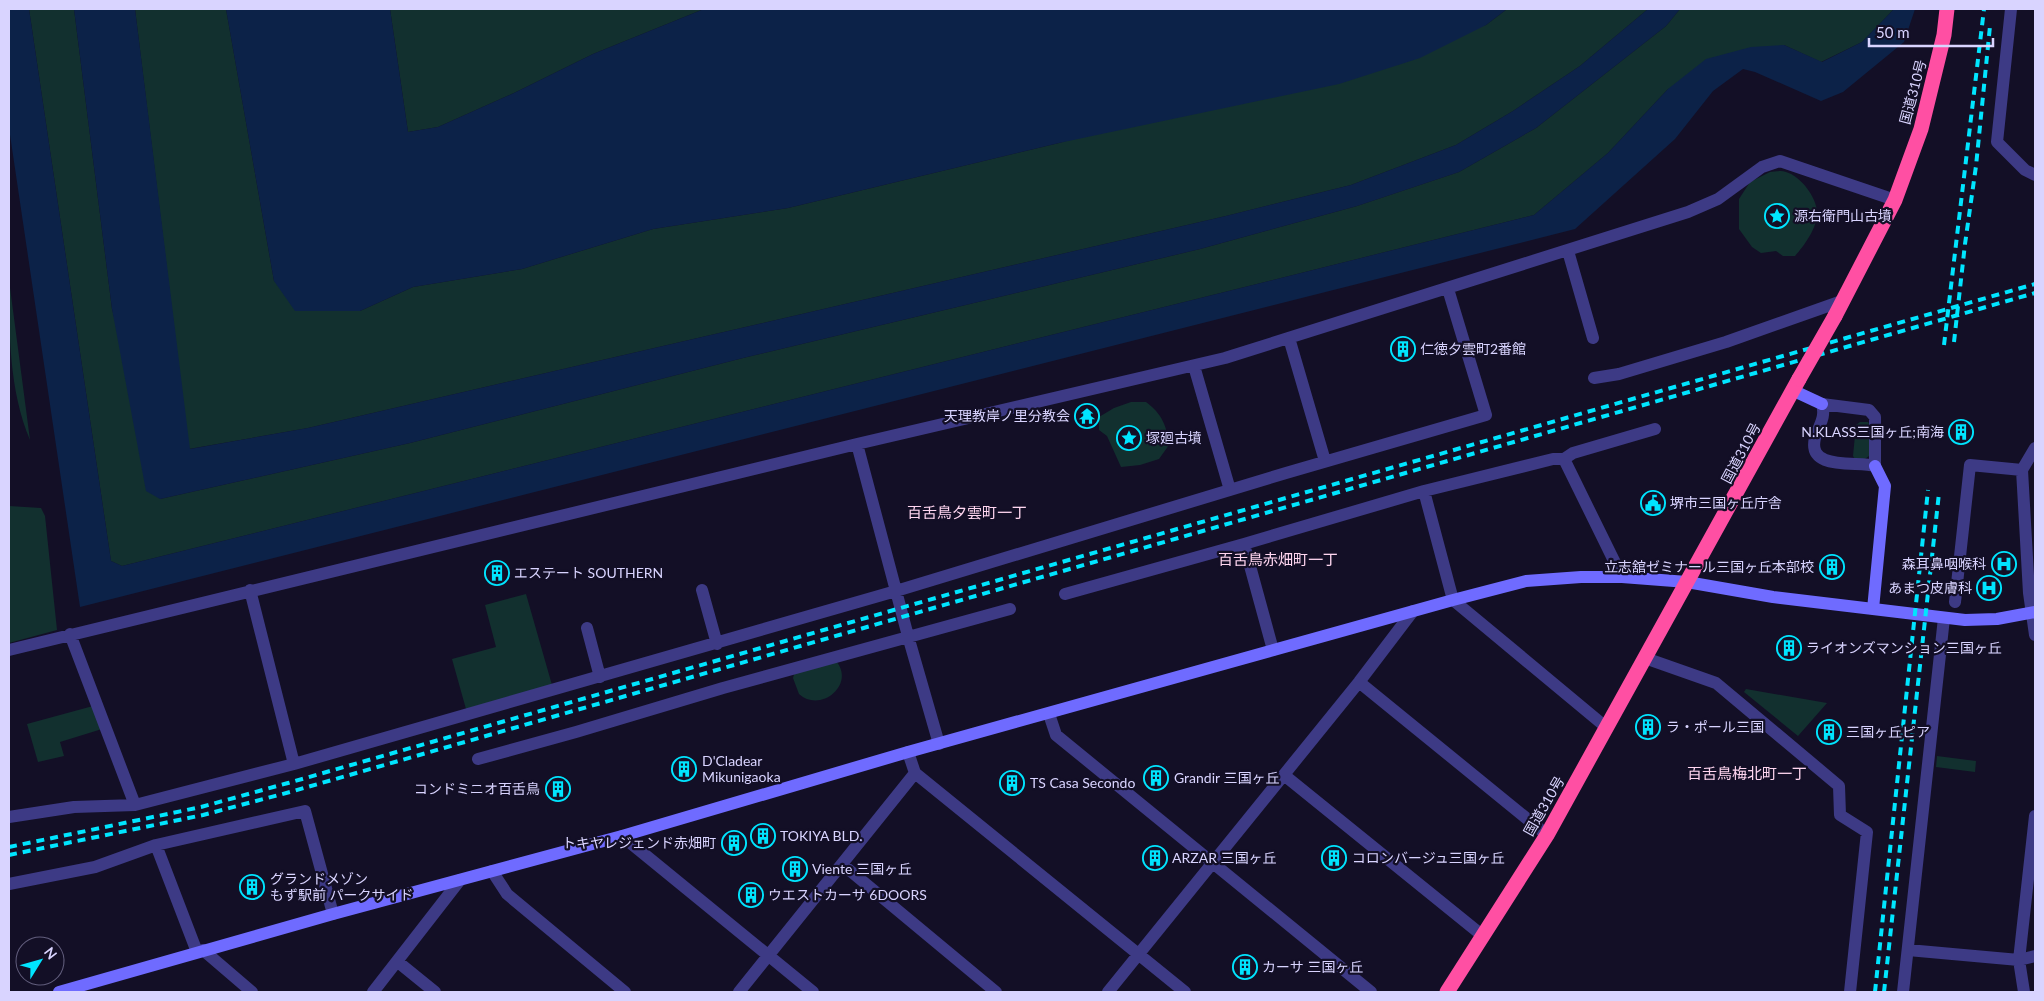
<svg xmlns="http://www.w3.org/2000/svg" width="2044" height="1001" viewBox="0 0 2044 1001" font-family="Lato,'Noto Sans JP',sans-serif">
  <rect width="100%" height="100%" fill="#130f26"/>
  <path fill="#12302f" d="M29 9H74L112 309 160 499 410 443 743 358 1200 249 1357 206 1459 172 1536 128 1666 26 1680 9H1894L1862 42 1821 62 1784 45 1668 89 1608 153 1534 215 122 566 111 561Z
    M135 9H226L274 281 360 311 413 287 522 269 653 229 788 208 1059 143 1486 25 1507 9H1648L1580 66 1513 111 1456 145 1351 185 1226 216 308 428 189 449Z
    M390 9H704L593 54 514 93 438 127 408 132Z
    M1770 172C1774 172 1781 170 1786 172 1801 176 1818 199 1817 214 1817 228 1804 246 1795 256H1783L1776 251 1761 253 1752 247 1739 229V199L1750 182Z
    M9 280 30 440C9 390 9 333 9 280Z
    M1131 402H1146C1162 414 1167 426 1169 445L1159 459 1140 465 1121 467 1107 436 1099 430V417L1114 408Z
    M1860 422H1868L1871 427 1869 456 1865 459H1855L1853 456 1856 425Z
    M9 506 41 508 45 516 57 630 9 643Z
    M526 594 552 685 466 709 452 659 496 647 485 605Z
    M835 660C857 683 821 714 799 694L793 678 795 671Z
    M1746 689 1827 703 1798 736 1744 692Z
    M93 706 102 729 60 742 64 756 38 762 27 724Z
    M1937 756 1976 761 1975 772 1936 767Z"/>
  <path fill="#0c2248" d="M9 9H29L111 561 122 566 1534 215 1608 153 1668 89 1706 59 1751 47 1784 45 1822 62 1862 42 1894 9H1915L1904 42 1843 92 1821 101 1755 72 1743 69 1713 91 1675 139 1575 229 80 607 9 128Z
    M74 9H135L190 449 308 428 1226 216 1351 185 1456 145 1513 111 1580 66 1648 9H1680L1666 26 1536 128 1459 172 1357 206 1200 249 743 358 410 443 160 499 146 491 112 309Z
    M226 9H390L408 132 438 127 514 93 593 54 704 9H1507L1486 25 1420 58 1339 84 1059 143 788 208 653 229 522 269 413 287 360 311H295L274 281Z"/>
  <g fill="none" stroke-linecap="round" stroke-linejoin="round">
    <path stroke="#3d3a85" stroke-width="12" d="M2011 9 1997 142 2025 170 2035 175
      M1568 251 1593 338
      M1289 338 1325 461
      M1194 366 1230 490
      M1594 378 1619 374 1726 342 1842 301
      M1822 404 1869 410 1875 417V466C1856 461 1807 471 1815 438 1819 425 1826 418 1822 404Z
      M857 444 908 636 939 744
      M2035 448 2022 470 2029 593 2035 635
      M1564 459 1573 453 1655 429
      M1424 491 1453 600 1607 728
      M1244 544 1273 650
      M250 590 294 764
      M702 590 717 644
      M1065 594 1244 544 1424 491 1553 459H1564L1622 577
      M1955 602 1970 465 2022 470
      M587 628 600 677
      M70 634 135 805
      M9 650 857 444 1225 358 1688 212 1718 199 1762 167 1780 161 1895 200
      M1645 658 1716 683 1839 786 1840 815 1867 832 1850 992
      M1359 682 1547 835
      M1049 714 1056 735 1371 992
      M478 759 576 732 723 688 1010 609
      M915 773 1185 992
      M1284 775 1483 936
      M9 817 74 807 135 805 294 764 896 591 1286 473 1486 415 1448 289
      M622 836 813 992
      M156 845 197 952
      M842 864 996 992
      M492 871 507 894 625 992
      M9 884 95 867 156 845 305 811 333 914
      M203 950 252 992
      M1908 950 2019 960 2035 956
      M398 962 435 992
      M373 992 460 880
      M739 992 915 773 908 752
      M1108 992 1359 682 1413 611
      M1903 992 1944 618
      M2024 992 2019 960 2035 816"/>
    <path stroke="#6f6bff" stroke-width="12" d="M1792 390 1822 404
      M1873 609 1885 486 1875 466
      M59 992 333 914 622 836 908 752 1453 600 1526 581 1581 577H1622L1687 582 1773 597 1965 620 1997 619 2035 612"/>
    <path stroke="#ff4fa3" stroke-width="15" d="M1835 316 1895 200 1921 129 1944 35 1947 9
      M1447 992 1547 835 1799 379"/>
    <path stroke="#00e5ff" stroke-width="4" stroke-dasharray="8 6" stroke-linecap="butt" d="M1954 342 1965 244 1976 166 1990 26
      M1944 345 1984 9
      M9 847 201 807 288 783 2035 284
      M9 855 203 815 290 792 2035 293
      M1875 992 1928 490
      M1884 992 1939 493"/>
    <path stroke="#ff4fa3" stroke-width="15" d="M1799 379 1835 316"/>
  </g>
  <defs>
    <symbol id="sight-ring" viewBox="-11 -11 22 22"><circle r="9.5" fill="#130f26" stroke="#00e5ff" stroke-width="1.5"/><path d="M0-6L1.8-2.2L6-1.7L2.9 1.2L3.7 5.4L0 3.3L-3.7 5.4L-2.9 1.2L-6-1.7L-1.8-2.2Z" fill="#00e5ff"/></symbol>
    <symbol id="building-ring" viewBox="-11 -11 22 22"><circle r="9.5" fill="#130f26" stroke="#00e5ff" stroke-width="1.5"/><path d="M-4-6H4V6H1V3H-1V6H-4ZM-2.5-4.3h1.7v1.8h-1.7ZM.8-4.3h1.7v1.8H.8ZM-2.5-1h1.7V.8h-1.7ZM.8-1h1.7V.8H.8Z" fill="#00e5ff"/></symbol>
    <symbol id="temple-ring" viewBox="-11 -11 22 22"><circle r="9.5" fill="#130f26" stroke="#00e5ff" stroke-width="1.5"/><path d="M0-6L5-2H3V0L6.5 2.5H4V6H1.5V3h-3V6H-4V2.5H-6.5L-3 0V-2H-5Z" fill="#00e5ff"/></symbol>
    <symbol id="civic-ring" viewBox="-11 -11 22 22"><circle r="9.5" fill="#130f26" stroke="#00e5ff" stroke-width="1.5"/><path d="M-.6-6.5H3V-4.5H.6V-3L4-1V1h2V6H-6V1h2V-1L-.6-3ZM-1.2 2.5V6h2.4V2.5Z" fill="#00e5ff"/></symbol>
    <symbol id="hospital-ring" viewBox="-11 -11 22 22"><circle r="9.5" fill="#130f26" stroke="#00e5ff" stroke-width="1.5"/><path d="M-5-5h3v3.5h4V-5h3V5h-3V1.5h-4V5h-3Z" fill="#00e5ff"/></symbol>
  </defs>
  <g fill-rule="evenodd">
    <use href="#sight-ring" x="1763" y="202" width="28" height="28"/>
    <use href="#building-ring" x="1389" y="335" width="28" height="28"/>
    <use href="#temple-ring" x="1073" y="402" width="28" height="28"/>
    <use href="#building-ring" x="1947" y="418" width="28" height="28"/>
    <use href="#sight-ring" x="1115" y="424" width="28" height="28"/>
    <use href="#civic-ring" x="1639" y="489" width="28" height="28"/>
    <use href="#hospital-ring" x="1990" y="550" width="28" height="28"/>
    <use href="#building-ring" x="1818" y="553" width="28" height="28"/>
    <use href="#building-ring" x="483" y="559" width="28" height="28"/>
    <use href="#hospital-ring" x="1975" y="574" width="28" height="28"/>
    <use href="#building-ring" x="1775" y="634" width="28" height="28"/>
    <use href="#building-ring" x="1634" y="713" width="28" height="28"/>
    <use href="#building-ring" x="1815" y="718" width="28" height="28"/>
    <use href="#building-ring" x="670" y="755" width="28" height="28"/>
    <use href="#building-ring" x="1142" y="764" width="28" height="28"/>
    <use href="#building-ring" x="998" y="769" width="28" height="28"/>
    <use href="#building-ring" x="544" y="775" width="28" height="28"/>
    <use href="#building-ring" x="749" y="822" width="28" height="28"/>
    <use href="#building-ring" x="720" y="829" width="28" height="28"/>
    <use href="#building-ring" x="1141" y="844" width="28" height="28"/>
    <use href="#building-ring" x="1320" y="844" width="28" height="28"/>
    <use href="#building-ring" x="781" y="855" width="28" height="28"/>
    <use href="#building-ring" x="238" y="873" width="28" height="28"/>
    <use href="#building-ring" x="737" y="881" width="28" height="28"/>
    <use href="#building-ring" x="1231" y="953" width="28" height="28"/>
  </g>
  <g text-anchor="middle" stroke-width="4.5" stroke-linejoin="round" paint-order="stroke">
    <g font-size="14" fill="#d9d4ff" stroke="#130f26">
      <text transform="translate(1913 92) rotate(-75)" y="5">国道310号</text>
      <text transform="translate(1741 453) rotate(-62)" y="5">国道310号</text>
      <text transform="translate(1544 806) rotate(-60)" y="5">国道310号</text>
    </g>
    <g font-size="14" fill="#d9d4ff" stroke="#130f26" text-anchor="start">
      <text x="1794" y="221">源右衛門山古墳</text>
      <text x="1420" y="354">仁徳夕雲町2番館</text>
      <text x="1070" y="421" text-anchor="end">天理教岸ノ里分教会</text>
      <text x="1944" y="437" text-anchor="end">N.KLASS三国ヶ丘;南海</text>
      <text x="1146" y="443">塚廻古墳</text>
      <text x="1670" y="508">堺市三国ヶ丘庁舎</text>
      <text x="1986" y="569" text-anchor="end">森耳鼻咽喉科</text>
      <text x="1814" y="572" text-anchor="end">立志舘ゼミナール三国ヶ丘本部校</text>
      <text x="514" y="578">エステート SOUTHERN</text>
      <text x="1972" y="593" text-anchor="end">あまつ皮膚科</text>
      <text x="1806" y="653">ライオンズマンション三国ヶ丘</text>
      <text x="1666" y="732">ラ・ポール三国</text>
      <text x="1846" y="737">三国ヶ丘ピア</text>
      <text x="702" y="766">D'Cladear<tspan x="702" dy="16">Mikunigaoka</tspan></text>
      <text x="1174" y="783">Grandir 三国ヶ丘</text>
      <text x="1030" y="788">TS Casa Secondo</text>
      <text x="540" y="794" text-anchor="end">コンドミニオ百舌鳥</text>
      <text x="780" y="841">TOKIYA BLD.</text>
      <text x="716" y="848" text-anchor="end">トキヤレジェンド赤畑町</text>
      <text x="1172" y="863">ARZAR 三国ヶ丘</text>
      <text x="1352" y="863">コロンバージュ三国ヶ丘</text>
      <text x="812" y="874">Viente 三国ヶ丘</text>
      <text x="270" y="884">グランドメゾン<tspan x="270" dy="16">もず駅前 パークサイド</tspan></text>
      <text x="768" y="900">ウエストカーサ 6DOORS</text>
      <text x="1262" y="972">カーサ 三国ヶ丘</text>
    </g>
    <g font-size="15" fill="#ffd6f0" stroke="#130f26">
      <text x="967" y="518">百舌鳥夕雲町一丁</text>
      <text x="1278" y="565">百舌鳥赤畑町一丁</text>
      <text x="1747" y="779">百舌鳥梅北町一丁</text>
    </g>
  </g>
  <rect width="2044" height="1001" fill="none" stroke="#d9d4ff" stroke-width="20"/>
  <g transform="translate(40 961) rotate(53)"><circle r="24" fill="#130f26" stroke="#625e7d"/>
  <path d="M0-4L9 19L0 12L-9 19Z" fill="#00e5ff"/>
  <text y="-8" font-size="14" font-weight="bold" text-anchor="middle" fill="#d9d4ff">N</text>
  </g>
  <path d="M1869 38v8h124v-8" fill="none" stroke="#d9d4ff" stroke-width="2.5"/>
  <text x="1876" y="38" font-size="15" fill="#d9d4ff" stroke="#130f26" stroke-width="4" paint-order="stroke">50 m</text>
</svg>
